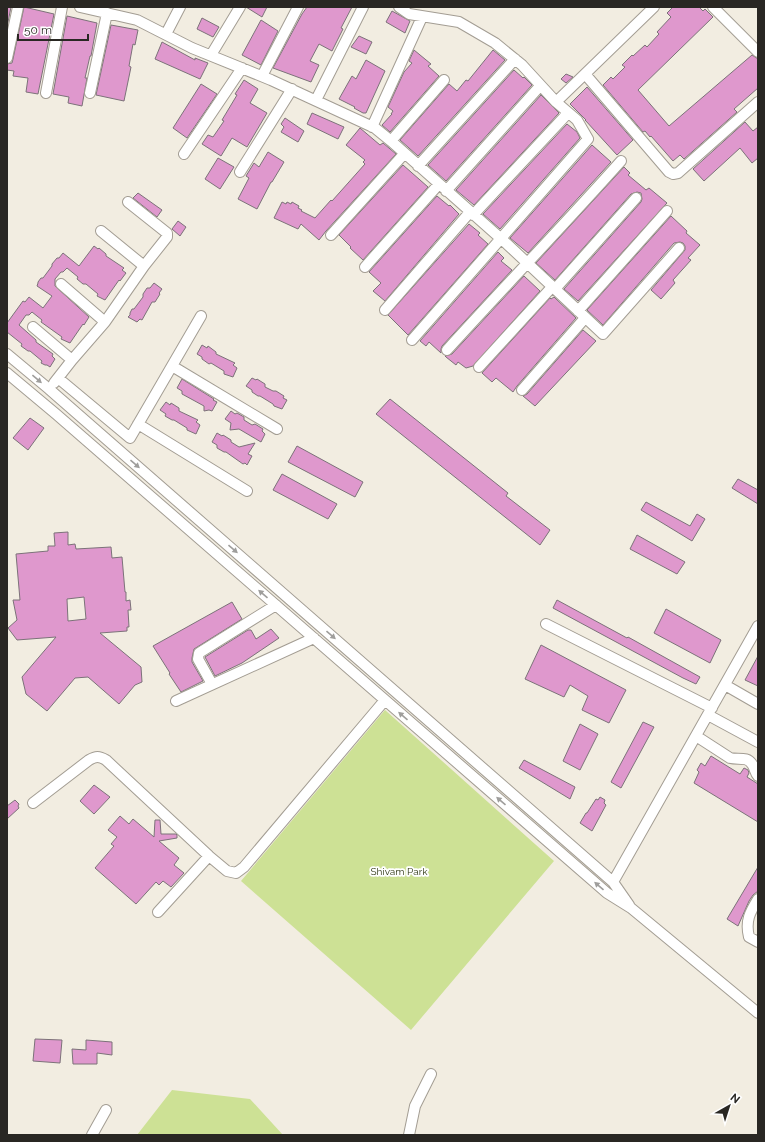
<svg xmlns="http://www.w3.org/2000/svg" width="765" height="1142" viewBox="0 0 765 1142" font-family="Raleway,sans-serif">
  <rect width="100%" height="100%" fill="#f2ede1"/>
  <path fill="#cde195" d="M385 710 554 861 411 1030 241 881Z
    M172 1090 250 1099 283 1135H137Z"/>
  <path fill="#df98cd" stroke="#7c7279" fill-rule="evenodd" d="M7 7H11L7 27Z
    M24 7 54 14 38 94 26 92 28 78 13 76 14 71 7 70V64L12 63 13 59Z
    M246 7H267L262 17Z
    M307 7H352L341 28 343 29 332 51 319 44 310 61 319 65 311 82 273 68 302 14Z
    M673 7H699L703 11 705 9 713 17 638 90 669 126 752 55 758 59V88L734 109 737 112 684 159 680 155 673 161 651 136 650 137 645 131 643 132 603 85 611 77 613 79 625 67 622 65 632 55 633 56 645 45 647 47 659 34 657 32 671 17 667 13Z
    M392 11 410 21 405 33 386 22Z
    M67 16 97 23 91 56H90L85 78H87L82 106 68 103 69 97 53 94Z
    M202 18 219 27 213 37 197 29Z
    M261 20 278 31 261 65 242 55Z
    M111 25 138 30 135 45 133 44 129 66 131 67 124 101 96 95Z
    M359 36 372 42 366 54 351 47Z
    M162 42 195 60V58L208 63 200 79 155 59Z
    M414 50 431 64 428 66 439 76 390 132 382 125 392 114H391L393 111 388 107 404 72 412 63 409 61Z
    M493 50 505 60 418 156 400 140 449 84 457 91 466 80 468 81Z
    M366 60 385 71 366 113H363L354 108 355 107 339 99 352 76 356 79Z
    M514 70 523 78 524 77 532 85 446 181 428 165Z
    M566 74 573 77 566 83 561 79Z
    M244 80 258 89 250 103 267 113 247 147 232 138 221 156 202 144 208 135 213 137 224 121 222 120 237 95 235 94Z
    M201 84 217 94 187 138 173 128Z
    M587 87 633 140 617 155 585 120H586L570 104Z
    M541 95 559 113 474 205 456 190Z
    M312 113 344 127 338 139 307 124Z
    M285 118 304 131 298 142 281 132 284 127 281 124Z
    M745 122 753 131 758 127V158L752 163 740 148 704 181 693 169Z
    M567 124 577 132 580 138 500 229 483 214Z
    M360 128 380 145 383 143 396 154 326 231 319 240 301 224 298 229 274 218 282 202 286 204 287 202 291 204 292 202 299 206 298 208 302 210 301 211 315 218 331 200 332 201 365 164 363 162 365 160 346 145Z
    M592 145 611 162 528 253 510 238Z
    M268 152 284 162 272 182H271L257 209 238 199 249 178 246 176 254 163 259 167Z
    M218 158 234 167 220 189 205 179Z
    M403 165 428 187 363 260 350 248 351 247 339 235Z
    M624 167 630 173 628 175 646 190 649 188 667 203 578 301 564 289 641 202 642 199 641 193 637 192 631 194 555 280 536 263Z
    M138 193 162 210 157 217 133 198Z
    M437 196 449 206 450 205 459 214 385 301 373 291 381 283 369 272Z
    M671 216 687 231 686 233 700 245 688 258 691 260 673 280 675 283 661 299 651 290 685 250V246L683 243 680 242 674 243 603 325 587 310Z
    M178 221 186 227 180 236 172 229Z
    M469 224 480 233 478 235 488 244 408 335 388 315Z
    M94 246 98 249 99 248 106 254V256L124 268 122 270 126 273 120 281 119 280 105 300 97 296 98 294 86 284H83L77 279 78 277 67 268 63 272H61L55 279V286L89 317 84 325 83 324 70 343 61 339 62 337 41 322 42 320 32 312 29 315H26L19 325 36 340V342L53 354 52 356 55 359 50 367 47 365H45L41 363 42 361 30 351H28L21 346 22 344 7 332V323L23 301 25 302 29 297 43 308 52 296 37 286 38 283V282L41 278H43L52 266V264L57 258H59L63 253 79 266Z
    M498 252 504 258 501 261 512 270 442 346 441 349V353L429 342 426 346 420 341Z
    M524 276 540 291 473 366 466 368 458 362 456 365 446 357 445 356 452 354Z
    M154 283 162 289 159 293 160 294 155 302H152L142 320 140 319 137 322 128 317 130 315V313L132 309H134L143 297V294L147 288H150Z
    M554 297 576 318 517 386 513 392 496 378 492 382 482 373 550 298 551 299Z
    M583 330 596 341 535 406 523 396 527 394Z
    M202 345 207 348 208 346 216 352V354L235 363 233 365 237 368 233 377 224 374V371L211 363 209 364 202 359V357L197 354Z
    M252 378 256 380 257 379 265 384V387L273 391H276L284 396 283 398 287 400 282 409 274 406 273 404 260 396H258L252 392V390L246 386Z
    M182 379 214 399 213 400 217 402 212 411 209 410 204 411V406L182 394V391L177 388Z
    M390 399 508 493 506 496 550 530 540 545 376 414Z
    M166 402 170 405 171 403 179 408V411L198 420 196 422 200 425 196 434 187 430V428L174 420H172L165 416 166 414 160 410Z
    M231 411 235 414 237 413 244 417V420L252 425 255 424 263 429 262 431 265 434 261 442 239 429 230 430 231 423 225 419Z
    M30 418 44 428 28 450 13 438Z
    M217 433 222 436 223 435 231 440V442L239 447 255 443 248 454 252 456 247 465 245 463 243 464 226 452H224L217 448V445L212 442Z
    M297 446 363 482 355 497 288 462Z
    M282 474 337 504 328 519 273 490Z
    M738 479 758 490V504L732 488Z
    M646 502 690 526 697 514 705 519 692 541 641 510Z
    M68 532V545L75 544 76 549 111 547 112 558 122 557 125 592H126V601L130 600 131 610H128L129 627H127V631L100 633 141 667 142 682 135 685 119 704 88 677 75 678 47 711 26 694 22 677 56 637 17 640 8 628 17 620 13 600H20L16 554 48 551V546H55L54 533ZM84 597 86 619 68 621 67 599Z
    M637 535 685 562 677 574 630 549Z
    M557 600 627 638 628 637 700 677 696 684 683 678 553 608Z
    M232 602 242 619 194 649 192 658V662L203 681 181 692 169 674 170 673 153 646Z
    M666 609 721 640 710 663 654 633Z
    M271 629 279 638 242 663 215 676 205 657 248 630H251L256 639Z
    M541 645 626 690 609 723 582 710 588 696 570 685 564 697 525 679Z
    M758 656V686L745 680Z
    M643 722 654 727 621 788 611 782Z
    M580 724 598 734 580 770 563 761Z
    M711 756 740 774 744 768 748 770 749 773 747 777 758 784V822L694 783 699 772 697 770 701 763 705 766Z
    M524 760 575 787 570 799 519 768Z
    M94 785 110 797 94 814 80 801Z
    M600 797 605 800 604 803 606 805 592 831 580 823 586 813H587L596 799 598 800Z
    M15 800 19 804 18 806 19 808 7 819V806Z
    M120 816 129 824 133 819 154 837 155 820H160L161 834H176L177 835V838L159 841 179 858 174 865 184 873 171 887 163 881 159 885 156 882 136 904 95 868 114 846 111 844 117 837 108 830Z
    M758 867V891L753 895 749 901 738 926 727 919Z
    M35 1039 62 1040 60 1063 33 1061Z
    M86 1040 112 1042V1055L97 1053V1064H73L72 1049 86 1050Z"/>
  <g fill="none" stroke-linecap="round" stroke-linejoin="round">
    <defs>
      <path id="minor" d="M80 7 137 20 192 48 271 80 375 128 391 141 507 244 603 334 679 248
        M399 7 409 14 459 22 495 43 522 65 556 102 577 120 588 139 412 340
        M713 7 758 52
        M166 34 180 7
        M211 55 240 7
        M7 58 18 7
        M585 74 669 172 673 174 678 173 758 102
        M262 76 298 7
        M46 93 62 7
        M90 93 107 13
        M316 100 363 7
        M556 102 654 7
        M372 127 422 17
        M391 141 444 80
        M184 154 242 68
        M418 166 515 59
        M240 172 292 89
        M446 191 540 86
        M128 202 167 233V237L144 266
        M473 215 568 113
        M331 235 404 154
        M365 267 439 184
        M61 284 105 322
        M555 289 636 198
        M385 310 470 212
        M578 311 667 211
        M33 327 72 360
        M447 350C505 286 564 225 621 161
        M7 354 49 389 613 882 629 905
        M172 366 277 429
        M479 367 552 287
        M7 373 56 414 607 893 631 908 758 1013
        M58 378 130 438 201 316
        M54 383 72 360 105 322 144 266 101 231
        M522 390 585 318
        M138 424 247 491
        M546 624 712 708
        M212 684 198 659 199 653 276 605
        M725 685 758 704
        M176 701 314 638
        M708 715 758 742
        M696 736 730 758C738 760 747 756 752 764 755 768 755 773 758 776
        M33 803 89 760C96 756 99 756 106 760L209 856 227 871 236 873 244 867 385 700
        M613 882 758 626
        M758 899C750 912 745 921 749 937L758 942
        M158 912 209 856
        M92 1135 106 1110
        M409 1135 415 1106 431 1074"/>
    </defs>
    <use href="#minor" stroke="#a39d93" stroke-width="12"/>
    <use href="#minor" stroke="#fff" stroke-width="10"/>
  </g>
  <defs><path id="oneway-solid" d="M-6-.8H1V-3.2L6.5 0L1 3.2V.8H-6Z"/></defs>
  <g fill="#9f9e9c">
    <use href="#oneway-solid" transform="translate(37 379) rotate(40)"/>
    <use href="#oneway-solid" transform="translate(135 464) rotate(41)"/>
    <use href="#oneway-solid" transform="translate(233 549) rotate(41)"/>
    <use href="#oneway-solid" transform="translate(263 594) rotate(-139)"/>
    <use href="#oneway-solid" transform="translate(331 635) rotate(41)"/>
    <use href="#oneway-solid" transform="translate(403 716) rotate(-139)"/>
    <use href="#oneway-solid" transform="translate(501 801) rotate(-139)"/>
    <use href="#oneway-solid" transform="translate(599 886) rotate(-139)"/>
  </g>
  <g text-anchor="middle" stroke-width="3.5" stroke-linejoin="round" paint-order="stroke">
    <g font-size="10" fill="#323a17" stroke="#fff">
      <text x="399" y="875">Shivam Park</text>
    </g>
  </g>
  <rect width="765" height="1142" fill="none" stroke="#292723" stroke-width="16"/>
  <g transform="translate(729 1106) rotate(39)" stroke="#ffffff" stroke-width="3" paint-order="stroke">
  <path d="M0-3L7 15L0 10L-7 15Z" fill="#292723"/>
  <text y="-6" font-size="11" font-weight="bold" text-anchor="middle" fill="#292723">N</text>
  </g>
  <path d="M18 34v6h70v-6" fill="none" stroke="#292723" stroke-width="2"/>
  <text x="24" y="34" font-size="12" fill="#292723" stroke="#ffffff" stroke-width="3" paint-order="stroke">50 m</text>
</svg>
